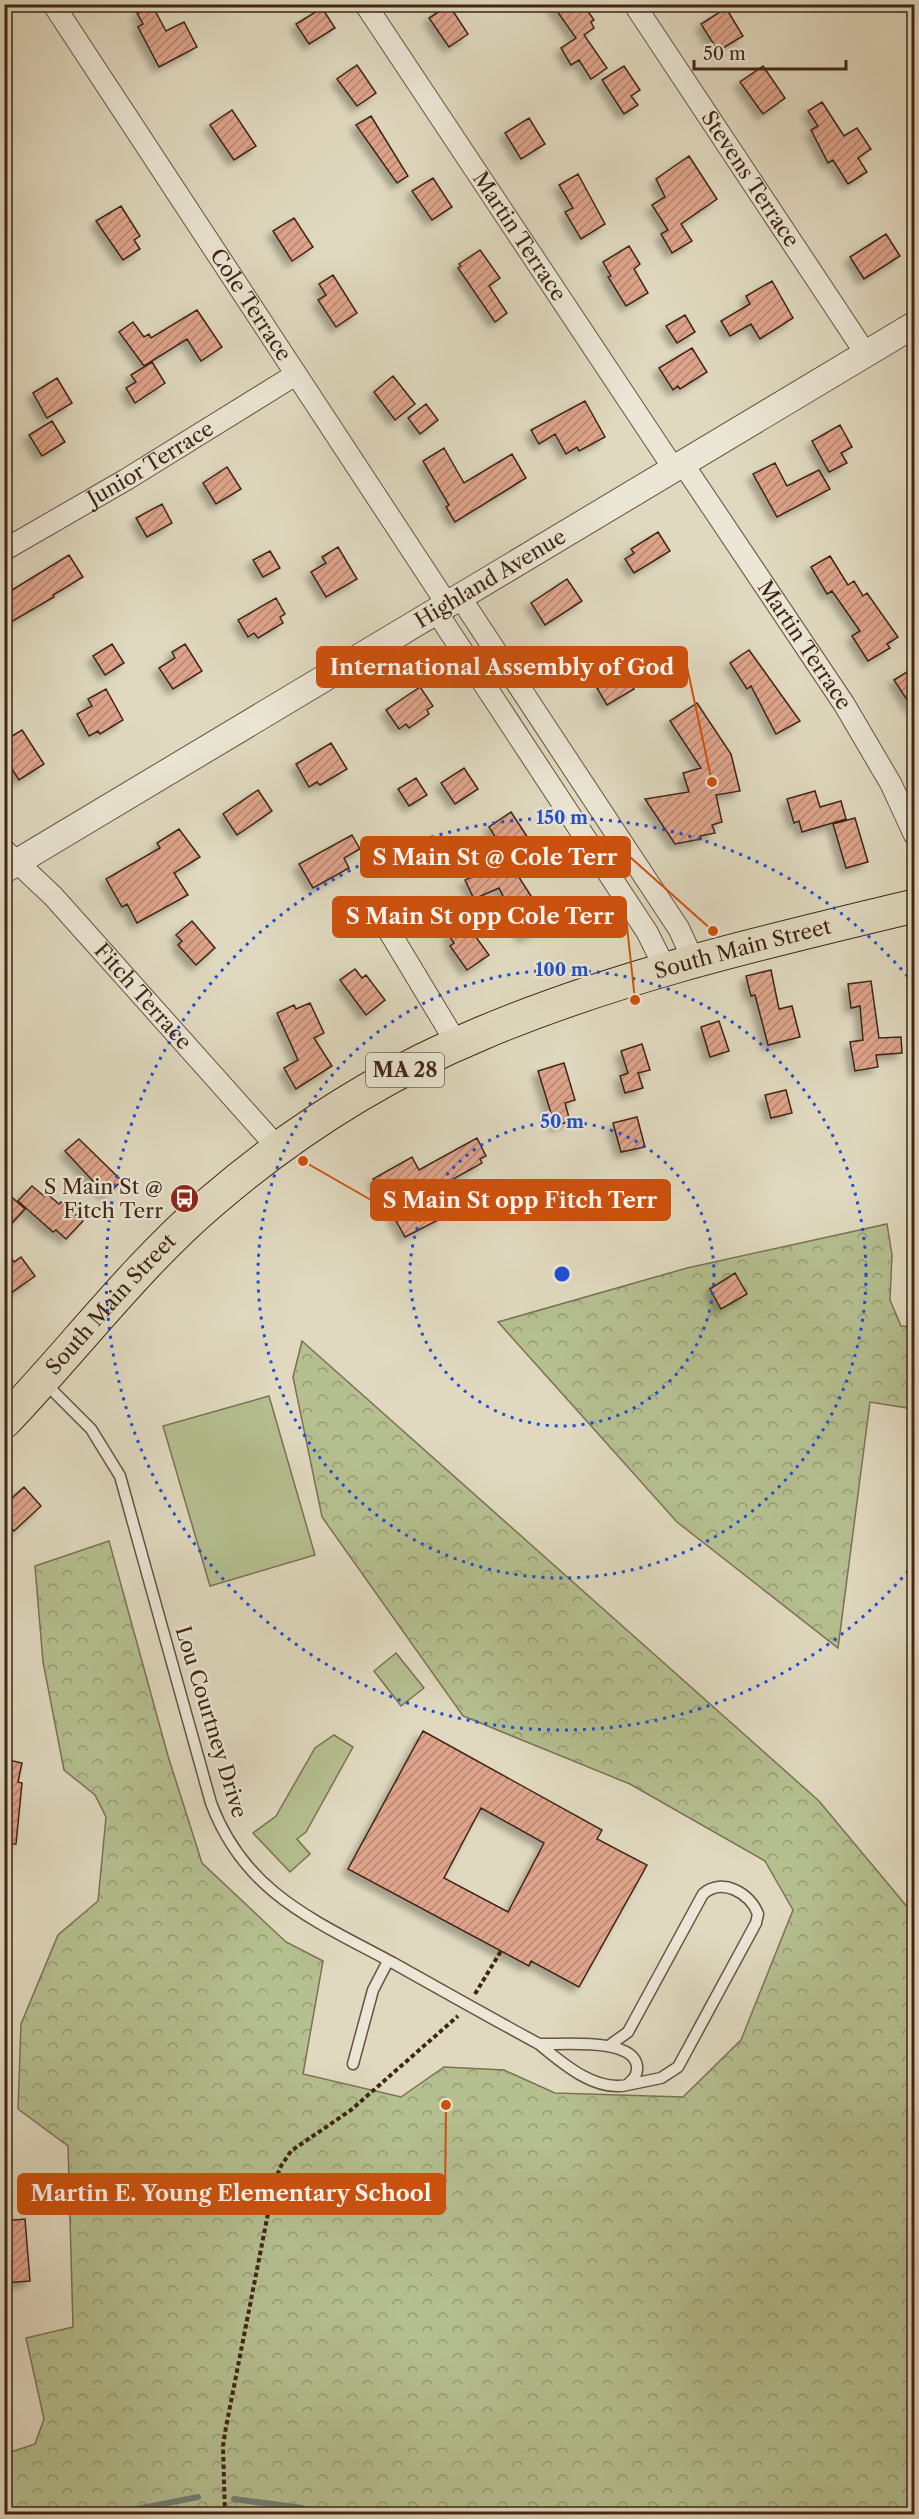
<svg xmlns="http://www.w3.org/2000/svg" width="919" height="2519" viewBox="0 0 919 2519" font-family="'Libre Caslon Text',serif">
  <defs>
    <pattern id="forest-crowns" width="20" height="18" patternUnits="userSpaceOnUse" patternTransform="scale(1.5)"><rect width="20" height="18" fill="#b5bf90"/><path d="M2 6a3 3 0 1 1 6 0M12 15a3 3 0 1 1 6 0" fill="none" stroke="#959b74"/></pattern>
    <pattern id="building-hatch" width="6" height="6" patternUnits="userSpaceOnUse" patternTransform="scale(1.5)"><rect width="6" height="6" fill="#dea48b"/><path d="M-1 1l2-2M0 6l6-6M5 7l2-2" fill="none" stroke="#b58570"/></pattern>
    <filter id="shadow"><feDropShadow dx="-5.5" dy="5.5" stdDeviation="3" flood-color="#0004"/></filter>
  </defs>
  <rect width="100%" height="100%" fill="#e0d9bf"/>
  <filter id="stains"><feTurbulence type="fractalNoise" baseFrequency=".00333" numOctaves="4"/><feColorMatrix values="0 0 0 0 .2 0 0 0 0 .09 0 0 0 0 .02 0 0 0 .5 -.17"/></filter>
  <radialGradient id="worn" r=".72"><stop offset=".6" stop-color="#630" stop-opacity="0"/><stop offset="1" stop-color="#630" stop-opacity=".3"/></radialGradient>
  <path fill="#b5bf90" stroke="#7a7252" stroke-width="1.5" d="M269 1396 315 1555 210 1586 163 1426Z
    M396 1653 424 1688 401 1706 374 1671Z
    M334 1735 353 1747 306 1832 297 1839 310 1854 290 1872 253 1833 276 1816 315 1748Z"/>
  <path fill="url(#forest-crowns)" stroke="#7a7252" stroke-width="1.5" d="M887 1224 892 1255 890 1300 901 1326 914 1327V1409L870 1402 838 1648 677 1522 498 1322 687 1268Z
    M302 1341 819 1801 914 1915V2514H5V2454L35 2444 44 2419 26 2338 73 2327 68 2146 18 2109 21 2024 58 1935 98 1901 106 1817 95 1795 64 1770 43 1662 35 1566 109 1541 168 1756 202 1863 286 1942 323 1961 303 2074 401 2097 444 2067 504 2070 555 2093 683 2097 741 2040 793 1910 765 1861 630 1784 463 1716 322 1517 293 1377Z"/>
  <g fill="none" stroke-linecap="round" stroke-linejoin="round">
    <path stroke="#727e74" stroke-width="6" d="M234 2499 302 2508 317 2514
      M112 2514 198 2497"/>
  </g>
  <path fill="url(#building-hatch)" stroke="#402515" stroke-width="1.5" fill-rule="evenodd" filter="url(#shadow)" d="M552 4H583L594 20 591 22 594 28 584 35 607 68 591 79 579 60 571 65 561 48 576 38Z
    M152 5 166 31 184 22 197 47 159 67 138 27 143 24 137 13Z
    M449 5 468 34 449 47 429 18Z
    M322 8 335 28 309 44 296 24Z
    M726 8 743 36 718 51 701 24Z
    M357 65 376 93 357 106 337 79Z
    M624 66 640 90 631 96 638 105 624 114 602 80Z
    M763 66 785 98 763 114 740 82Z
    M822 102 844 136 857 128 871 149 858 158 867 172 848 184 833 160 828 163 811 130 818 126 808 111Z
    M232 110 256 146 234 160 210 125Z
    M371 116 408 176 397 183 356 125Z
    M529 118 545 144 521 159 505 133Z
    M689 156 717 199 681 224 692 241 672 253 661 234 668 230 652 205 665 197 656 179Z
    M578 174 605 224 581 239 565 212 573 208 559 185Z
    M433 178 452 207 432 220 412 191Z
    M121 206 140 236 134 240 140 249 123 260 96 221Z
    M294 218 313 247 292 261 273 231Z
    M886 234 900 256 864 279 850 257Z
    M629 246 640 264 634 269 648 293 626 306 608 277 611 276 603 262Z
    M480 250 500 278 489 286 507 313 495 322 458 268 461 266 459 264Z
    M333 275 357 313 336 327 318 300 326 295 319 284Z
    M772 281 793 318 760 339 751 324 730 336 721 321 750 304 746 296Z
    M197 310 222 347 201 361 187 339 144 366 119 332 133 322 144 337 149 334 151 338Z
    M685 315 695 332 677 343 666 326Z
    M692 348 707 372 680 389 678 386 673 390 659 368Z
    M152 362 165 383 135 403 126 388 136 382 131 375Z
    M393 376 415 404 395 420 374 392Z
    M57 378 72 403 47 418 33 393Z
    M585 401 605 437 579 451 577 447 566 454 555 434 539 444 531 430Z
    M426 404 438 420 420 434 408 418Z
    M52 421 65 442 42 456 29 435Z
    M840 425 852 447 841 453 847 463 829 472 812 441Z
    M444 448 464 483 512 454 526 478 455 522 446 507 449 505 423 461Z
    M775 463 787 486 819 470 830 489 777 517 753 474Z
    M227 467 241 489 216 504 203 483Z
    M162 504 172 523 147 537 136 518Z
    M658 532 670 551 634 573 625 559 634 553 631 549Z
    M338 547 357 579 326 597 311 572 326 563 322 557Z
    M270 551 280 568 263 577 253 560Z
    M69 555 83 577 53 595 54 597 4 626V595Z
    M830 556 848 585 854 581 863 596 867 593 898 637 887 644 890 648 868 661 852 636 860 631 832 591 827 594 811 567Z
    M567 579 582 601 545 625 531 603Z
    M276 598 285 614 280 617 283 623 258 638 254 633 248 637 238 620Z
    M112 644 124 663 105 675 93 656Z
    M185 644 202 671 173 689 159 668 175 658 172 652Z
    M749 650 800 721 776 734 751 686 747 689 730 663Z
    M621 667 634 689 607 705 597 688 606 683 603 678Z
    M915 667V712L894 680Z
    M420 687 433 706 427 710 429 714 409 728 406 724 399 729 386 710Z
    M106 689 123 720 100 734 98 731 89 736 77 714 92 706 88 699Z
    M697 703 731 754 740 791 716 795 722 822 712 825 715 833 700 836 701 839 675 844 645 799 689 792 683 773 701 768 670 721Z
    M22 730 44 764 19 780 4 757V741Z
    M331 743 347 769 320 785 317 782 309 787 296 764Z
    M464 768 478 789 455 804 441 783Z
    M416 778 427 795 409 806 398 789Z
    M258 790 272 811 237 835 223 814Z
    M815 791 820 807 841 801 846 819 802 832 799 821 794 823 787 799Z
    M511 812 536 850 513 865 489 827Z
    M855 818 868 862 846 868 833 824Z
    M179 829 200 857 174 873 188 895 137 923 127 904 122 907 106 879 160 848 157 843Z
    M352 835 360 849 344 858 349 868 313 888 299 864Z
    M508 860 538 907 559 897 570 919 548 930 546 926 523 937 499 888 474 899 465 880Z
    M192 921 215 948 196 965 178 945 182 941 176 935Z
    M465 922 489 955 467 970 450 946 454 943 448 934Z
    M355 969 362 978 366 975 385 1000 366 1015 340 980Z
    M771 970 779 1009 792 1006 800 1037 768 1045 755 995 751 996 746 976Z
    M871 981 879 1038 901 1037 902 1053 876 1055 878 1067 855 1071 850 1042 863 1040 860 1006 851 1008 848 984Z
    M310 1003 324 1033 314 1038 332 1066 296 1089 284 1068 298 1060 277 1013 294 1005 296 1009Z
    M719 1021 729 1051 710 1057 701 1027Z
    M642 1044 650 1070 638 1073 643 1088 625 1093 620 1076 628 1073 621 1051Z
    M564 1063 575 1100 565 1103 570 1121 555 1126 538 1071Z
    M786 1090 792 1113 771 1118 765 1095Z
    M637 1117 645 1147 621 1152 613 1123Z
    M477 1138 486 1156 480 1159 482 1163 430 1192 444 1217 405 1237 373 1179 412 1157 419 1170Z
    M79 1139 122 1181 106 1195 65 1151Z
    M32 1186 44 1196 46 1193 59 1204 61 1202 83 1221 66 1239 56 1230 53 1232 18 1201Z
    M4 1190 25 1209 4 1232Z
    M4 1249 14 1262 21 1257 35 1276 4 1298Z
    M735 1273 747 1294 721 1309 710 1289Z
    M24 1487 41 1506 14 1531 4 1520V1505Z
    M423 1731 602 1830 597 1839 647 1865 579 1987 531 1961 529 1966 348 1869ZM481 1808 544 1843 508 1912 444 1878Z
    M4 1759 22 1763 18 1782 22 1783 16 1844H4Z
    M25 2219 30 2281 4 2283V2221Z"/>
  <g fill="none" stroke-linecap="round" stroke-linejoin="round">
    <defs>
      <path id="service" d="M45 1383 91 1429 120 1476 211 1803C245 1894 316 1921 395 1964 443 1991 491 2018 539 2044
        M539 2044C561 2045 633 2037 637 2066 638 2075 633 2080 627 2085 595 2092 562 2063 539 2044Z
        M610 2045 628 2032 703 1894C722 1877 750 1893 758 1914L756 1923 678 2067 661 2078 627 2085
        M353 2064 373 1990 388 1961"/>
      <g id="minor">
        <path id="s1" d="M53 4 447 604"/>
        <path id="s2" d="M365 4 674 469"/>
        <path id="s3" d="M634 4 866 354"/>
        <path id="s4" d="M683 464 844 704 891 784 914 834"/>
        <path id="s5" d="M4 550 127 479 295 375"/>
        <path d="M460 597 679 929 694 962"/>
        <path d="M436 611 647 932 666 970"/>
        <path id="s6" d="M4 850 53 896 278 1148"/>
        <path d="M375 908 457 1044"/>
      </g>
      <g id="tertiary">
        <path id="s7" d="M4 870 914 325"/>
      </g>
      <g id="primary">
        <path id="s8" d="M4 1422C74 1349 135 1267 211 1202 292 1132 382 1075 480 1034 619 975 769 941 914 906"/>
      </g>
    </defs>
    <use href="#service" stroke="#685240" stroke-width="13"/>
    <use href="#minor" stroke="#685240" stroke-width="23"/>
    <use href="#tertiary" stroke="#685240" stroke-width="28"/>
    <use href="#primary" stroke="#402515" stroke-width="35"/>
    <path stroke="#402515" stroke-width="4" stroke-dasharray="4.5 3" stroke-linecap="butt" d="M475 1994 501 1951
      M225 2514 223 2446 226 2427 274 2183 281 2166 291 2151 351 2110 458 2016"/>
    <use href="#service" stroke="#ebe6d5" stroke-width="10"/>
    <use href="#minor" stroke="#ebe6d5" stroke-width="21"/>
    <use href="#tertiary" stroke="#ebe6d5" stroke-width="26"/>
    <use href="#primary" stroke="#e0d9bf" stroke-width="33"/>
  </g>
  <g fill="none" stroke="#1d4ed8" stroke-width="3" stroke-dasharray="3 6">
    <circle cx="562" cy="1274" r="152"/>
    <circle cx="562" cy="1274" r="304"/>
    <path d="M914 1564A456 456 0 1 1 914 984"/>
  </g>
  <defs>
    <symbol id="bus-disc" viewBox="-11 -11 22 22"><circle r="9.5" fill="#8f2418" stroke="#ebe6d5"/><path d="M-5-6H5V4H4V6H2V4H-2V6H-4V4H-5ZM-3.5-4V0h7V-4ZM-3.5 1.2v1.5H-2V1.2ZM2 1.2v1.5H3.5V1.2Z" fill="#fff"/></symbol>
  </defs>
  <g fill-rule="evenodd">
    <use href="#bus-disc" x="168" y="1182" width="33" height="33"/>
  </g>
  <g text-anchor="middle" stroke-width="4.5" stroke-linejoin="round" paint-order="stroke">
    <rect fill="#ebe6d5" stroke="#735f4f" stroke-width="1.5" x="366" y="1053" width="78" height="34" rx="4.5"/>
    <g font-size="20" font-weight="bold" fill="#402515">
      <text x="405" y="1077">MA 28</text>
    </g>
    <g font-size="21" fill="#402515" stroke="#ebe6d5">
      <text dy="7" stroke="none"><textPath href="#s3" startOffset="210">Stevens Terrace</textPath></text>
      <text dy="7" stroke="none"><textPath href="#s2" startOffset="279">Martin Terrace</textPath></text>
      <text dy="7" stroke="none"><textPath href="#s1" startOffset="360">Cole Terrace</textPath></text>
      <text dy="7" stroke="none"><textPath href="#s5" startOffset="170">Junior Terrace</textPath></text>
      <text dy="7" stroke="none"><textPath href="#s7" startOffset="567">Highland Avenue</textPath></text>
      <text dy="7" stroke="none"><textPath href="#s4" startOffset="218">Martin Terrace</textPath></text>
      <text dy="7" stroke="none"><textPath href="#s8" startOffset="897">South Main Street</textPath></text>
      <text dy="7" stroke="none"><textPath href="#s6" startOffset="202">Fitch Terrace</textPath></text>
      <text dy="7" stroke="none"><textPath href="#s8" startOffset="159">South Main Street</textPath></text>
      <text transform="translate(211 1722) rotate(73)" y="7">Lou Courtney Drive</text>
    </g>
    <g font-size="21" fill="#402515" stroke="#ebe6d5" text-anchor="end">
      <text x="163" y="1194">S Main St @<tspan x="163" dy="24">Fitch Terr</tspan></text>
    </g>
  </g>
  <circle cx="562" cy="1274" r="9" fill="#1d4ed8" stroke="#ebe6d5" stroke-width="3"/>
  <g font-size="18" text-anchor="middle" font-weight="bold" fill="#1d4ed8" stroke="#ebe6d5" stroke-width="4.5" stroke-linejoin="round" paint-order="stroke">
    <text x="562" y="824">150 m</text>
    <text x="562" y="976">100 m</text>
    <text x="562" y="1128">50 m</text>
  </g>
  <path fill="none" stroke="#cf510d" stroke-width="2" d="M712 782L687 667M713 931L630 857M635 1000L626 917M303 1161L371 1200M446 2105L445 2194"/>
  <g fill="#cf510d" stroke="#ebe6d5" stroke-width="2">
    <circle cx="712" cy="782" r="6"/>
    <circle cx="713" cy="931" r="6"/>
    <circle cx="635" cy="1000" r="6"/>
    <circle cx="303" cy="1161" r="6"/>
    <circle cx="446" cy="2105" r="6"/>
  </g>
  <g fill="#cf510d" stroke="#cf510d" stroke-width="2">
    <rect x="317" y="647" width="370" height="40" rx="6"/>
    <rect x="361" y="837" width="269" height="40" rx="6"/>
    <rect x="333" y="897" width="293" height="40" rx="6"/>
    <rect x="371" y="1180" width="299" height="40" rx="6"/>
    <rect x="18" y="2174" width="427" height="40" rx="6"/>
  </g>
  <g font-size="22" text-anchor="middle" font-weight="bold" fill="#fff">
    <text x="502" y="675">International Assembly of God</text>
    <text x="495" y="865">S Main St @ Cole Terr</text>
    <text x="480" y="924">S Main St opp Cole Terr</text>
    <text x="520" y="1208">S Main St opp Fitch Terr</text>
    <text x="231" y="2201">Martin E. Young Elementary School</text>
  </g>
  <rect width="919" height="2519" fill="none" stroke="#e0d9bf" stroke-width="24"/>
  <rect x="6" y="6" width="907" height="2507" fill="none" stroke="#402515" stroke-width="3"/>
  <rect x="12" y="12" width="895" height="2495" fill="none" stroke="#402515" stroke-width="1.5"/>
  <path d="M694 60v9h152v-9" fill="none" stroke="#402515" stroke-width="3"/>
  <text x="703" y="60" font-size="18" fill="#402515" stroke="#ebe6d5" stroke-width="4.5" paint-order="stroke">50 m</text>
  <rect width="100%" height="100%" filter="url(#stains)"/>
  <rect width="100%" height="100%" fill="url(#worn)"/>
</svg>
